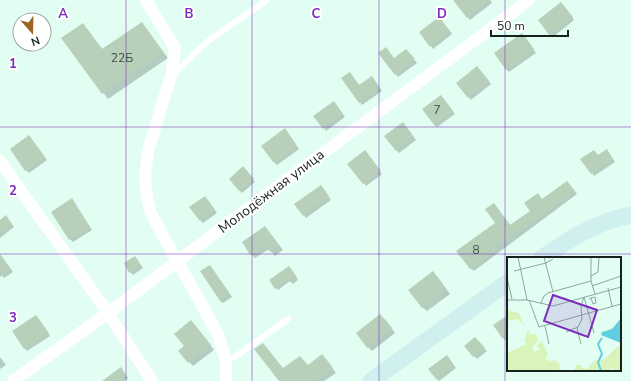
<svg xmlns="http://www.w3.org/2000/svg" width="631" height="381" viewBox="0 0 631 381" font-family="'Nunito Sans',sans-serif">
  <rect width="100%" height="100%" fill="#e2fef2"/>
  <path fill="#0003" d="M454 0H490L492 3 470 20Z
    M564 6 574 20 553 37 550 34Z
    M442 21 452 34 433 49 431 46Z
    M142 23 168 58 108 99 63 38 83 24 103 50Z
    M525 37 536 53 509 72 506 69Z
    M409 53 417 63 398 77 396 74 394 59Z
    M480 70 491 84 471 100 469 97Z
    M352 76 360 86 374 80 382 91 362 105 360 102Z
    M441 96 455 114 437 127 434 125Z
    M336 105 345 117 326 131 324 128Z
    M405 126 416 140 399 153 396 150Z
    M287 132 299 149 277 165 274 162Z
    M29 137 47 160 29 173 26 170Z
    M609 153 615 162 594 176 582 160Z
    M367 154 382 174 366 186 364 183Z
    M246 170 255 182 242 193 239 190Z
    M570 185 577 194 474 271 470 268 496 223 494 204 511 226 532 211 543 200Z
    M323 189 331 200 306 218 304 215Z
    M207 199 217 213 203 223 200 220Z
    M72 200 92 230 73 242 70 239Z
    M8 219 14 227 0 238V221Z
    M265 227 283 250 275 256 269 249 255 258 251 254Z
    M0 254 13 272 4 278 0 273Z
    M135 257 143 268 133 275 130 272Z
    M210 266 232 297 223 303 220 301Z
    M291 270 298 280 293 284 290 281 278 290 276 288Z
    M437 276 450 294 427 311 422 307Z
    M36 316 50 336 27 351 13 332Z
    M508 316V338L505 340 502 337Z
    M385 319 395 333 372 351 368 347Z
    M195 326 214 350 193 366 189 362 185 346Z
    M478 341 487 351 477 359 465 346Z
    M0 357 6 365 0 369Z
    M326 359 336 373 324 381H281L283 369 308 366Z
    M449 359 456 368 439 381 436 378Z
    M123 371 128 378 124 381H106Z"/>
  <path fill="#b8d0ba" d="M453 0H490L467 18Z
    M561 2 573 17 549 35 538 20Z
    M439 17 450 31 430 47 419 32Z
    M142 22 163 52 102 94 61 38 83 23 102 49Z
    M522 33 534 49 506 70 494 53Z
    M386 47 394 58 406 49 415 59 395 75 378 53Z
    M477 66 489 81 468 98 456 83Z
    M350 72 359 85 372 76 380 88 359 103 341 78Z
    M441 95 453 111 434 125 422 109Z
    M334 101 343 114 323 129 313 116Z
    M403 122 414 137 396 151 384 136Z
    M285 128 297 146 274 163 261 146Z
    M29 135 45 157 25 171 10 149Z
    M607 149 613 159 591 174 580 159 594 150 598 155Z
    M365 150 381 171 363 184 347 164Z
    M243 166 254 179 239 191 229 179Z
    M567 181 575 191 495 248 496 249 470 269 456 251 495 223 485 209 494 203 510 225 530 211 524 203 538 193 542 199Z
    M321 185 329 196 303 216 294 204Z
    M205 196 215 210 200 221 189 207Z
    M72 198 90 227 69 240 51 212Z
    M6 215 12 224 0 233V220Z
    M265 226 279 245 270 252 265 245 250 255 242 242Z
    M0 255 11 269 0 277Z
    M135 256 141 265 129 273 124 263Z
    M210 265 230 294 220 301 200 271Z
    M289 266 297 277 290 282 288 280 275 289 269 280Z
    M433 271 446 289 422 308 408 290Z
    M380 314 392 328 367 348 356 333Z
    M36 315 49 333 24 349 12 331Z
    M508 315V333L502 338 493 325Z
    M191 320 211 345 188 363 178 351 184 346 174 334Z
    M475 337 485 348 473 357 464 346Z
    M263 343 283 368 300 356 308 365 322 354 333 368 316 381H279L254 349Z
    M447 355 454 365 436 379 428 369Z
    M121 367 126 375 122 378 124 381H102Z"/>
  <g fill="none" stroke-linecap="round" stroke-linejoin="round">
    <path stroke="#fff" stroke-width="6" d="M173 74 208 41 267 0
      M226 361 238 355 288 319"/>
    <path stroke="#fff" stroke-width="12" d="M146 0 175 48 171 76 148 151 145 176 147 198 151 214 218 334 226 361V381
      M0 161 108 313 152 381
      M13 381 108 313 529 0"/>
    <path stroke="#cff0ee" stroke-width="17" d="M542 258C570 239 597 221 631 215
      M371 381 508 282"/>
  </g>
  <path fill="none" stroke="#7b2cbf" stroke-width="1" stroke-opacity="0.55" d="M126 0V381M252 0V381M379 0V381M505 0V381M0 127H631M0 254H631"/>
  <g text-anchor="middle" stroke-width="4" stroke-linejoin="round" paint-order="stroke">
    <g font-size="12" fill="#3e4e44">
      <text x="122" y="62">22Б</text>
      <text x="437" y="114">7</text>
      <text x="476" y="254">8</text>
    </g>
    <g font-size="14" fill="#15221d" stroke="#fff">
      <text transform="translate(271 191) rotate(-37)" y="5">Молодёжная улица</text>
    </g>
  </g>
  <g transform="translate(507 257)">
    <rect width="114" height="114" fill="#e2fef2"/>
    <path d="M0 49 2 54 12 56 17 68 10 62 0 64ZM21 73 23 77H29L31 84 26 89V94L33 93 30 89 35 84 41 97 38 102 43 104 48 103 53 108 52 114H0V96L19 87 17 83ZM110 90H114V114L104 111 102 114H67L69 108H74L75 111 80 112 87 104 98 102Z" fill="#d9f4ba"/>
    <path d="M114 61V86L94 78 95 75 105 72Z" fill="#5fcfdf"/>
    <path fill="none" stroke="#5fcfdf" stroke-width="2" d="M94 114 91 105 95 97 91 87 95 81"/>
    <path fill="none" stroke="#90a69d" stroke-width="1" d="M11 0 20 43M37 0 46 35M84 0V24L88 37M7 14 39 6 46 2M84 19 91 15 92 0M0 21 5 42M85 29 114 19M101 31 105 49M77 40 87 76M82 42 84 41 88 40 89 46 86 47 84 41M0 43H20L46 49 114 30M22 43 32 70 114 47M34 46 37 39 41 36 84 24M38 69 42 87M59 75 71 70M74 87 70 72 75 62 74 49 77 40"/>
    <path fill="#7b2cbf" fill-opacity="0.15" stroke="#7b2cbf" stroke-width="2" d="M46 38 90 53 81 80 37 64Z"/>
    <rect width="114" height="114" fill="none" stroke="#15221d" stroke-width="2"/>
  </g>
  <g font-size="13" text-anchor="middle" font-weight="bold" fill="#7b2cbf" stroke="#fff" stroke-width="4" stroke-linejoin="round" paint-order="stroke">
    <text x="63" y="18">A</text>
    <text x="189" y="18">B</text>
    <text x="316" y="18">C</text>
    <text x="442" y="18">D</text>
    <text x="13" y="68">1</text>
    <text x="13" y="195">2</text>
    <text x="13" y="322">3</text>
  </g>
  <g transform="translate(32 32) rotate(160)"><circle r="19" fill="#ffffff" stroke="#a1a7a5"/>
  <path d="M0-3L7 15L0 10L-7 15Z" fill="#9b651f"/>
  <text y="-6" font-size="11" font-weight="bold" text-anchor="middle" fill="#15221d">N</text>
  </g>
  <path d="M491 30v6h77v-6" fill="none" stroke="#15221d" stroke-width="2"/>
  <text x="497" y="30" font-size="12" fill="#15221d" stroke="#ffffff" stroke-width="3" paint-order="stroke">50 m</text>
</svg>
